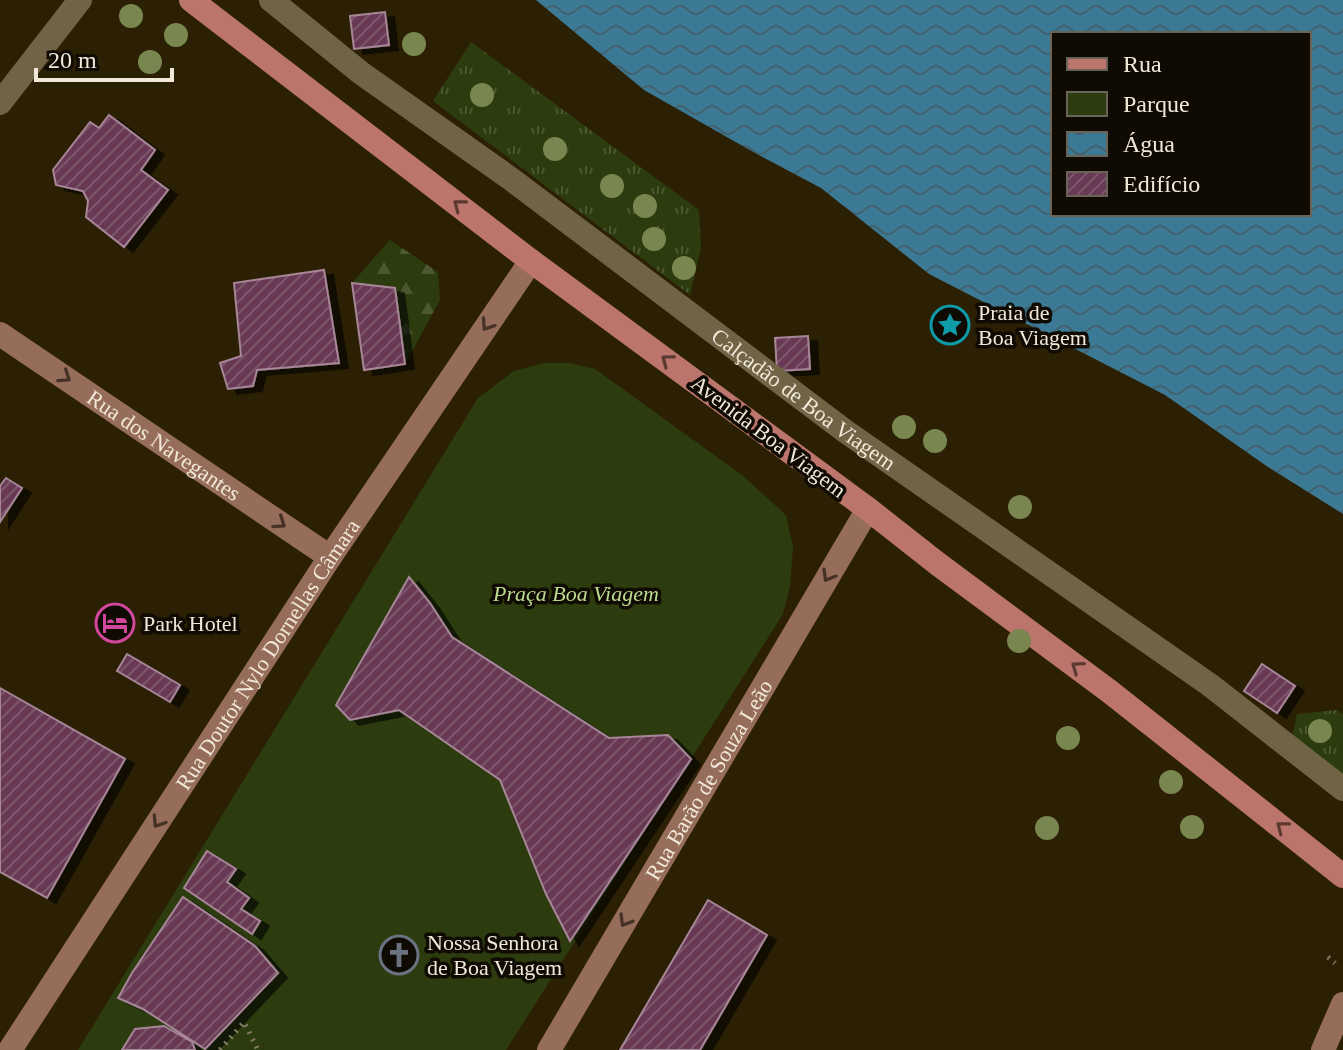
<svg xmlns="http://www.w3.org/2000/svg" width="1343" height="1050" viewBox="0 0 1343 1050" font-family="Georgia,serif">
  <defs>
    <pattern id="grass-tufts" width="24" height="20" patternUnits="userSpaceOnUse" patternTransform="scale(2)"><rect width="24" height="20" fill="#2d3c0e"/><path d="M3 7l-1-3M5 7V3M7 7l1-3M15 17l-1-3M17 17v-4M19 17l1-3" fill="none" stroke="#4c5830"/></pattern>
    <pattern id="forest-firs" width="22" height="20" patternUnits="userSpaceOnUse" patternTransform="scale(2)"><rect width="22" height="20" fill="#2d3c0e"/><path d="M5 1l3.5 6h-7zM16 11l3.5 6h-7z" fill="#4c5830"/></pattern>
    <pattern id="water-waves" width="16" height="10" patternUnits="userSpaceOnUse" patternTransform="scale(2)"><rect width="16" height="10" fill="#3c7994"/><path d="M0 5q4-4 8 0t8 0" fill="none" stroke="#41626f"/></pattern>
    <pattern id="building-hatch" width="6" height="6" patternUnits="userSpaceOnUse" patternTransform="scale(2)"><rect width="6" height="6" fill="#673954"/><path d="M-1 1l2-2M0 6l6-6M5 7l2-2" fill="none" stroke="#7d566c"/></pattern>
    <filter id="shadow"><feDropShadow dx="9" dy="5" stdDeviation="0" flood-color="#0009"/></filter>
  </defs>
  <rect width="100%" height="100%" fill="#2b2003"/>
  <path fill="url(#grass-tufts)" d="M471 42 699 210 701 248 690 295 433 101Z
    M1337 710 1343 714V782L1291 742 1297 714Z"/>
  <path fill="url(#forest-firs)" d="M390 240 438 272 440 300 405 364 395 289 352 283Z"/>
  <path fill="#2d3c0e" d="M544 363H570L595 369 742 475 786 515 793 547 790 586 783 614 506 1050H78L478 398 514 371Z"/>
  <path fill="url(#water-waves)" fill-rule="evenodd" d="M536 0H1343V514L1268 467 1165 395 929 274 821 188 755 153 644 90ZM1053 34H1309V214H1053Z"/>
  <path fill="url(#building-hatch)" stroke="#a78698" stroke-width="2" filter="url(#shadow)" d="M385 12 389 45 354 49 350 16Z
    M109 115 155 150 141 170 168 190 124 247 86 217 88 201 83 191 56 185 53 170 90 122 99 128Z
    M324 270 339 363 257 370 253 386 228 389 220 363 241 356 234 283Z
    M352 283 395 288 405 364 364 370Z
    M808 336 810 369 777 371 775 338Z
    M6 478 22 488 0 522V486Z
    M409 577 430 603 452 637 609 738 668 735 691 759 570 941 546 894 500 780 399 710 350 720 336 705Z
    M127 654 180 685 170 702 117 671Z
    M1262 664 1295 686 1277 713 1244 691Z
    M0 688 125 759 47 898 0 872Z
    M207 851 236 869 227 882 249 898 241 909 260 921 252 934 184 888Z
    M183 897 255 946 278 973 205 1049 143 1009 118 998 132 973Z
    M708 900 767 935 700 1050H620Z
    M164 1026 192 1042 195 1050H122L135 1029Z"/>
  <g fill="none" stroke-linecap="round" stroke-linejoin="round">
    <path stroke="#857c65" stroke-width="5" stroke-dasharray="2 6" stroke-linecap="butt" d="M1328 957 1335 963
      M220 1050 244 1022 258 1050"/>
    <g stroke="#716446" stroke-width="24">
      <path id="s1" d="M271 0 361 73 511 179 845 431 1210 685 1343 789"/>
      <path d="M0 103 80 0"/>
    </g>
    <g stroke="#966c5a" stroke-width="24">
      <path id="s2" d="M0 334 330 557"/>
      <path id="s3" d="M10 1050 330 557 531 261"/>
      <path id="s4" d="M549 1050 868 509"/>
      <path d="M1323 1050 1343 1004"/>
    </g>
    <path stroke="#bb756d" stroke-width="24" d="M191 0 531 261 868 509 938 564 1109 691 1343 876"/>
  </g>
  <g fill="#7a864f">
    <circle cx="131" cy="16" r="12"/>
    <circle cx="176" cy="35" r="12"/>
    <circle cx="414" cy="44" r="12"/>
    <circle cx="150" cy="62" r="12"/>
    <circle cx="482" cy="95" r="12"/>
    <circle cx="555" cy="149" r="12"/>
    <circle cx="612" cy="186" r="12"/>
    <circle cx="645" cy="206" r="12"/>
    <circle cx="654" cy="239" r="12"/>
    <circle cx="684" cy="268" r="12"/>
    <circle cx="904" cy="427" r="12"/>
    <circle cx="935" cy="441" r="12"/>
    <circle cx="1020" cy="507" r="12"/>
    <circle cx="1019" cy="641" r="12"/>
    <circle cx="1320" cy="731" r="12"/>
    <circle cx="1068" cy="738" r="12"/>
    <circle cx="1171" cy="782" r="12"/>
    <circle cx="1192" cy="827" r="12"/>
    <circle cx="1047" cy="828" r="12"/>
  </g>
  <defs><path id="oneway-chevron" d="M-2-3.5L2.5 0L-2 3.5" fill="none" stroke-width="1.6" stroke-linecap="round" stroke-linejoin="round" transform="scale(2)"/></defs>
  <g stroke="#5c3a32">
    <use href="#oneway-chevron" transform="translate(459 205) rotate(-142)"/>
    <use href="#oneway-chevron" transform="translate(667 360) rotate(-143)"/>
    <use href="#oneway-chevron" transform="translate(1077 667) rotate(-144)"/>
    <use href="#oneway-chevron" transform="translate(1282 827) rotate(-142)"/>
  </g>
  <g stroke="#453125">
    <use href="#oneway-chevron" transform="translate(487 325) rotate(124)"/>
    <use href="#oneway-chevron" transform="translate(65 377) rotate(34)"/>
    <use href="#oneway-chevron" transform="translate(280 523) rotate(34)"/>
    <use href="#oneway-chevron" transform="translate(828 576) rotate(120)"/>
    <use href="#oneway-chevron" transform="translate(158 822) rotate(123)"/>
    <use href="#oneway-chevron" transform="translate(625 921) rotate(121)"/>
  </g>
  <defs>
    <symbol id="sight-ring" viewBox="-11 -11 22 22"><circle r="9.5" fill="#0f0a02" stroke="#0f9aa8" stroke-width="1.5"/><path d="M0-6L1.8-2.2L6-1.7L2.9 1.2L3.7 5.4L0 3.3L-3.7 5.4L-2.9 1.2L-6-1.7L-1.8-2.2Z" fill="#0f9aa8"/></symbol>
    <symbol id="hotel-ring" viewBox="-11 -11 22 22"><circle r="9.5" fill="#0f0a02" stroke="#d1479c" stroke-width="1.5"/><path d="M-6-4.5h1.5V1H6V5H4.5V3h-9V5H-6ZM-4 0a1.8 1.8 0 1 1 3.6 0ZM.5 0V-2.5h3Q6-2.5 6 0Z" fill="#d1479c"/></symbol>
    <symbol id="church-ring" viewBox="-11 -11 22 22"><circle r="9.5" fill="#0f0a02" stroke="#6b7280" stroke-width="1.5"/><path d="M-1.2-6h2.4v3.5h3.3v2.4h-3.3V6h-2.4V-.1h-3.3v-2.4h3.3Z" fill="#6b7280"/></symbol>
  </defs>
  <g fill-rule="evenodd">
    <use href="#sight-ring" x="928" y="303" width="44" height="44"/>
    <use href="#hotel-ring" x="93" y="601" width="44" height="44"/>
    <use href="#church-ring" x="377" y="933" width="44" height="44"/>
  </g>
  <g text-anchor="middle" stroke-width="7" stroke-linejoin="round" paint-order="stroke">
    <g font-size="22" fill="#f0e8d8" stroke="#0f0a02" text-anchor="start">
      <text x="978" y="320">Praia de<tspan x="978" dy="25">Boa Viagem</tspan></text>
      <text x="143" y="631">Park Hotel</text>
      <text x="427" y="950">Nossa Senhora<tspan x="427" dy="25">de Boa Viagem</tspan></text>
    </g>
    <g font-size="22" fill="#f0e8d8" stroke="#0f0a02">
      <text dy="8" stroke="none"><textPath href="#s1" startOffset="666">Calçadão de Boa Viagem</textPath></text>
      <text transform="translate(769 436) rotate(37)" y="8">Avenida Boa Viagem</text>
      <text dy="8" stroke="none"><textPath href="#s2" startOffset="198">Rua dos Navegantes</textPath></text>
      <text dy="8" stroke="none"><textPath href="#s3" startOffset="472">Rua Doutor Nylo Dornellas Câmara</textPath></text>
      <text dy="8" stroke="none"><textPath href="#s4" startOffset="314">Rua Barão de Souza Leão</textPath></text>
    </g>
    <g font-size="22" font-style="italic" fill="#bbda8d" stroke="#0f0a02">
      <text x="576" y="601">Praça Boa Viagem</text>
    </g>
  </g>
  <rect x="1051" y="32" width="260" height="184" fill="#0f0a02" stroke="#696358" stroke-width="2"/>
  <rect x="1067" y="58" width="40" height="12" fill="#bb756d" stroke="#696358" stroke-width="2"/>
  <text x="1123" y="72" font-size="24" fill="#f0e8d8">Rua</text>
  <rect x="1067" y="92" width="40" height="24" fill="#2d3c0e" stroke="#696358" stroke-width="2"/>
  <text x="1123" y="112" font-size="24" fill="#f0e8d8">Parque</text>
  <rect x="1067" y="132" width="40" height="24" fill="url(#water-waves)" stroke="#696358" stroke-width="2"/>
  <text x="1123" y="152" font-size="24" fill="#f0e8d8">Água</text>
  <rect x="1067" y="172" width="40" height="24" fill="url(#building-hatch)" stroke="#696358" stroke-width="2"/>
  <text x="1123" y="192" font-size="24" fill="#f0e8d8">Edifício</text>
  <path d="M36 68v12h136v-12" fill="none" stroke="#f0e8d8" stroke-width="4"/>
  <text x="48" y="68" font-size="24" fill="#f0e8d8" stroke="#0f0a02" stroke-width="6" paint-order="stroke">20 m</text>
</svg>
